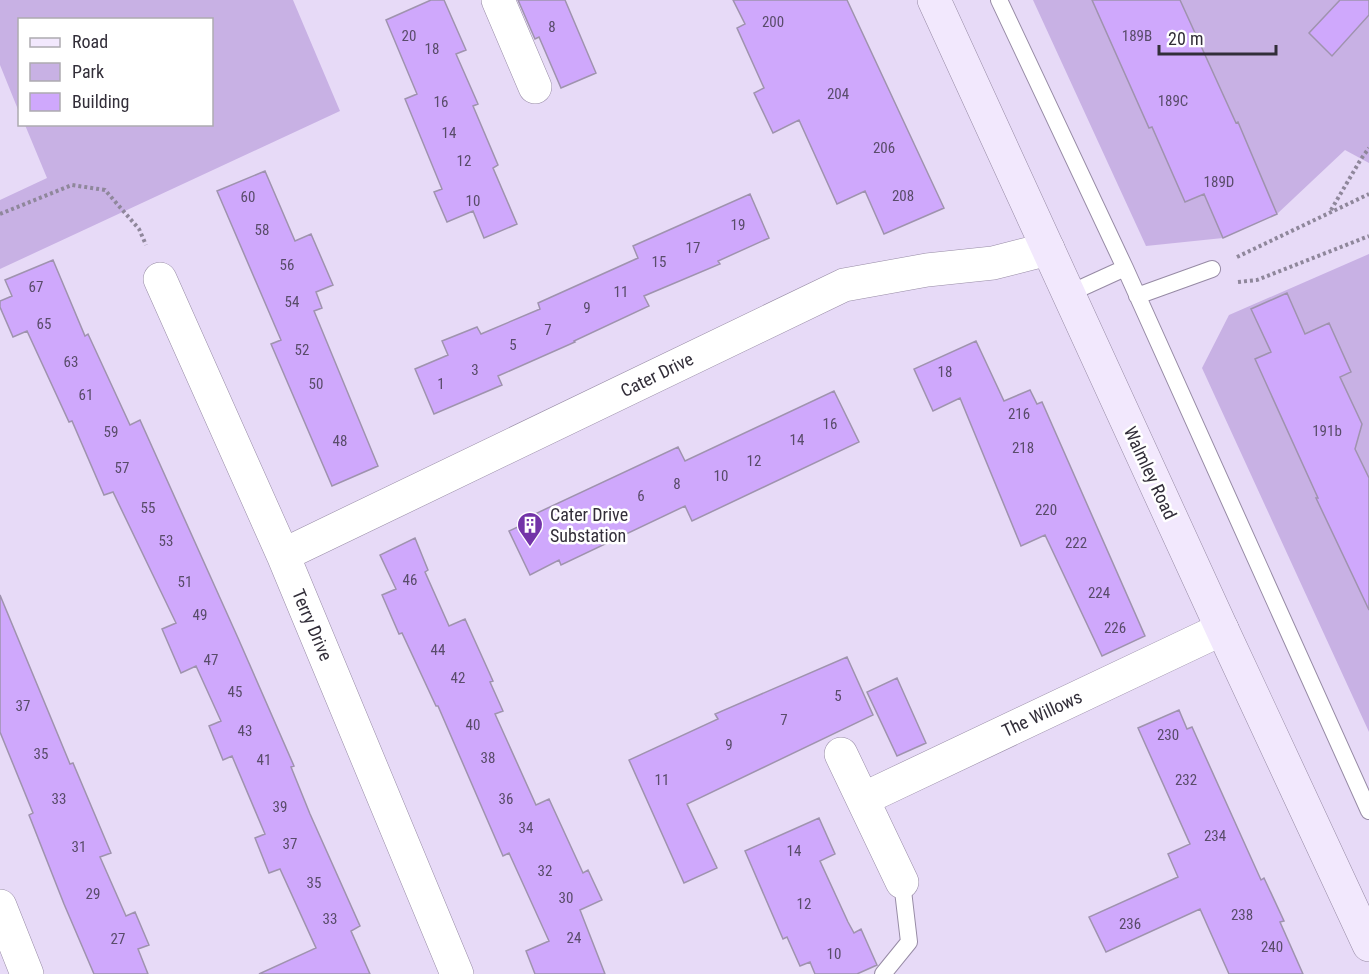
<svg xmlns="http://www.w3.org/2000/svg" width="1369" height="974" viewBox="0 0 1369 974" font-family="'Roboto Condensed',sans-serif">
  <rect width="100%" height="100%" fill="#e7daf7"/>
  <path fill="#c8b1e4" d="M0 0H293L340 111 0 269V200L47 178 25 125 212 124V20H20L19 112 0 65Z
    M1033 0H1369V163L1345 150 1277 214 1223 238 1146 246Z
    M1369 254V732L1202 368 1229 315Z"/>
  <path fill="#cfa8fc" stroke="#9f93ae" stroke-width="1.5" d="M431 0H444L466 50 456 54 478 104 473 106 498 165 493 168 517 224 484 238 473 211 447 222 434 192 442 189 405 99 417 94 386 20Z
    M518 0H565L596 73 561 88 539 37 535 39Z
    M733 0H847L944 208 884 234 865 191 837 204 799 120 773 133 754 93 764 88 737 28 745 24Z
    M1092 0H1180L1236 123 1238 122 1277 214 1223 238 1204 194 1185 202 1152 127 1149 128Z
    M1340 0H1369V15L1332 56 1309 33Z
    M265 171 295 241 311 234 333 285 316 292 322 308 314 311 378 466 332 486 271 344 281 340 217 191Z
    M750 194 769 238 718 261 720 264 644 296 649 306 574 341 575 342 498 376 502 385 434 414 415 369 448 355 442 341 477 327 481 334 540 309 538 303 638 258 633 246Z
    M53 260 85 336 88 334 130 425 140 420 238 638 294 766 291 767 310 814 360 926 351 931 370 974H259L316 948 280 869 269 873 255 838 265 834 232 756 223 760 209 726 221 721 196 666 181 673 162 629 176 623 113 492 104 495 72 421 69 422 27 331 13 337 0 307V301L12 296 5 280Z
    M1287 293 1305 334 1329 323 1351 372 1340 377 1362 424 1355 449 1369 478V610L1316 498H1318L1255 359 1271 352 1251 309Z
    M976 341 1004 401 1030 390 1037 404 1042 402 1145 636 1102 656 1045 535 1021 546 960 398 933 411 914 369Z
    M834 391 859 442 692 521 685 506 561 565 559 560 530 575 509 531 539 517 537 513 678 447 685 461Z
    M415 538 428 570 425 572 449 626 465 619 493 681 490 682 503 711 495 714 536 805 549 799 583 873 588 870 602 900 580 910 605 974H535L526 951 549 941 509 853 503 856 438 706H436L402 633 399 634 382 595 396 589 380 555Z
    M0 595 70 764 73 763 111 853 100 857 126 916 135 912 149 945 138 949 148 974H94L64 904 29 815 33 813 0 732Z
    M847 657 873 715 687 804 717 868 684 883 629 760 718 719 715 714Z
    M897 678 926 743 897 756 867 692Z
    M1179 710 1187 729 1192 727 1261 880 1264 878 1284 921 1280 922 1303 974H1229L1200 909 1106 952 1089 917 1178 877 1168 854 1190 844 1138 728Z
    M819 818 835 854 820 861 848 922 854 933 861 929 877 965 857 974H815L810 962 800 966 787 937 783 939 745 851Z"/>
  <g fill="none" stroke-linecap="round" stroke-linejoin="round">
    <defs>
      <path id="lane" d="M999 0 1125 268 1369 811
        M1068 294 1125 268
        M1137 296 1212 269
        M883 974 909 942 902 882"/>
      <path id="street" d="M498 0 535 87
        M160 279 283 555 457 974
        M283 555 844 285 927 270 993 263 1048 249
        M841 754 902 882
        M863 799 1222 629
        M0 906 27 974"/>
      <path id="secondary" d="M934 0 1222 629 1369 945"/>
    </defs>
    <use href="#lane" stroke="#978ba5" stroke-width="18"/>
    <use href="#street" stroke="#978ba5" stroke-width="34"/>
    <use href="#secondary" stroke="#978ba5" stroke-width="34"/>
    <path stroke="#8f879b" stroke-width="4" stroke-dasharray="3 3" stroke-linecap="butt" d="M1331 210 1361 159 1369 148
      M0 214 72 185 105 190 139 229 146 245
      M1237 257 1369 194
      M1238 282 1257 280 1369 236"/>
    <use href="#lane" stroke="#fff" stroke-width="16"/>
    <use href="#street" stroke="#fff" stroke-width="33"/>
    <use href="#secondary" stroke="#f2e8fd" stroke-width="33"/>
  </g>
  <defs>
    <symbol id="building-pin" viewBox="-11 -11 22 30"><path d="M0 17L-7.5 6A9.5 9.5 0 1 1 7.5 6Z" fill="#7333a8" stroke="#fff"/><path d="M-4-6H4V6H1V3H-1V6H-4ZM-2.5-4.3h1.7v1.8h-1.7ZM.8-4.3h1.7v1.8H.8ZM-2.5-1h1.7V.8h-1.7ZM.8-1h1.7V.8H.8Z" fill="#fff"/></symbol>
  </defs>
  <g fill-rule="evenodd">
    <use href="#building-pin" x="515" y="510" width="30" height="40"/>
  </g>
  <g text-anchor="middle" stroke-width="5" stroke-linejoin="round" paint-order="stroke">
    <g font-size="15" fill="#594c6a">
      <text x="773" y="27">200</text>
      <text x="552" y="32">8</text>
      <text x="409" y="41">20</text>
      <text x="1137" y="41">189B</text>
      <text x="432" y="54">18</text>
      <text x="838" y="99">204</text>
      <text x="1173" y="106">189C</text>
      <text x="441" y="107">16</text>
      <text x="449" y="138">14</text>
      <text x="884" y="153">206</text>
      <text x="464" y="166">12</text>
      <text x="1219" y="187">189D</text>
      <text x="903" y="201">208</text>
      <text x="248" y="202">60</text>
      <text x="473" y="206">10</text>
      <text x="738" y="230">19</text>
      <text x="262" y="235">58</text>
      <text x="693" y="253">17</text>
      <text x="659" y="267">15</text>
      <text x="287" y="270">56</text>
      <text x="36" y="292">67</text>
      <text x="621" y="297">11</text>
      <text x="292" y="307">54</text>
      <text x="587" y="313">9</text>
      <text x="44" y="329">65</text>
      <text x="548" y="335">7</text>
      <text x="513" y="350">5</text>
      <text x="302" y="355">52</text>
      <text x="71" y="367">63</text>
      <text x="475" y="375">3</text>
      <text x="945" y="377">18</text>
      <text x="316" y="389">50</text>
      <text x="441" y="389">1</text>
      <text x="86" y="400">61</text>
      <text x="1019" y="419">216</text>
      <text x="830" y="429">16</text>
      <text x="1327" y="436">191b</text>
      <text x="111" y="437">59</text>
      <text x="797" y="445">14</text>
      <text x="340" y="446">48</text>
      <text x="1023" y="453">218</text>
      <text x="754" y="466">12</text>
      <text x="122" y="473">57</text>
      <text x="721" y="481">10</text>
      <text x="677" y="489">8</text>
      <text x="641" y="501">6</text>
      <text x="148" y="513">55</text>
      <text x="1046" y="515">220</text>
      <text x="166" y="546">53</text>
      <text x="1076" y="548">222</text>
      <text x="410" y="585">46</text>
      <text x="185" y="587">51</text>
      <text x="1099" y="598">224</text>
      <text x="200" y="620">49</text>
      <text x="1115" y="633">226</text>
      <text x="438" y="655">44</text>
      <text x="211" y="665">47</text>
      <text x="458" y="683">42</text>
      <text x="235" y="697">45</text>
      <text x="838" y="701">5</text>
      <text x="23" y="711">37</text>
      <text x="784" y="725">7</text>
      <text x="473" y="730">40</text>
      <text x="245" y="736">43</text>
      <text x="1168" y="740">230</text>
      <text x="729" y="750">9</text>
      <text x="41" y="759">35</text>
      <text x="488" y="763">38</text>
      <text x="264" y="765">41</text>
      <text x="662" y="785">11</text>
      <text x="1186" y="785">232</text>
      <text x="59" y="804">33</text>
      <text x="506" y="804">36</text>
      <text x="280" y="812">39</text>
      <text x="526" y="833">34</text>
      <text x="1215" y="841">234</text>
      <text x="290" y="849">37</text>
      <text x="79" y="852">31</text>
      <text x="794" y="856">14</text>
      <text x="545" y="876">32</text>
      <text x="314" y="888">35</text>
      <text x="93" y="899">29</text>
      <text x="566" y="903">30</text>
      <text x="804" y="909">12</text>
      <text x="1242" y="920">238</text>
      <text x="330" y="924">33</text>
      <text x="1130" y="929">236</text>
      <text x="574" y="943">24</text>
      <text x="118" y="944">27</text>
      <text x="1272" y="952">240</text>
      <text x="834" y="959">10</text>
    </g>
    <g font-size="18" fill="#322e39" stroke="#fff">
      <text transform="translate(657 375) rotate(-26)" y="6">Cater Drive</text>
      <text transform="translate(1150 473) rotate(65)" y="6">Walmley Road</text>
      <text transform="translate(312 625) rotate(67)" y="6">Terry Drive</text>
      <text transform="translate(1042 714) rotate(-25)" y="6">The Willows</text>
    </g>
    <g font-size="18" fill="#322e39" stroke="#fff" text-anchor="start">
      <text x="550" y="521">Cater Drive<tspan x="550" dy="21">Substation</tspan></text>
    </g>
  </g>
  <rect x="18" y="18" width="195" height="108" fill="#ffffff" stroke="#adabb0" stroke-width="1.5"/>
  <rect x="30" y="38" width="30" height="9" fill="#f2e8fd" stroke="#adabb0" stroke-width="1.5"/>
  <text x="72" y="48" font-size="18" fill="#322e39">Road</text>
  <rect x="30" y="63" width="30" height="18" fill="#c8b1e4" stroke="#adabb0" stroke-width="1.5"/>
  <text x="72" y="78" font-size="18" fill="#322e39">Park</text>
  <rect x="30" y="93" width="30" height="18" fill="#cfa8fc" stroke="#adabb0" stroke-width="1.5"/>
  <text x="72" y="108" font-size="18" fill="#322e39">Building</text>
  <path d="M1159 45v9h117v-9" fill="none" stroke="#322e39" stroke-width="3"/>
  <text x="1168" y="45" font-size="18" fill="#322e39" stroke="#ffffff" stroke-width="4.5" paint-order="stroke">20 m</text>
</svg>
